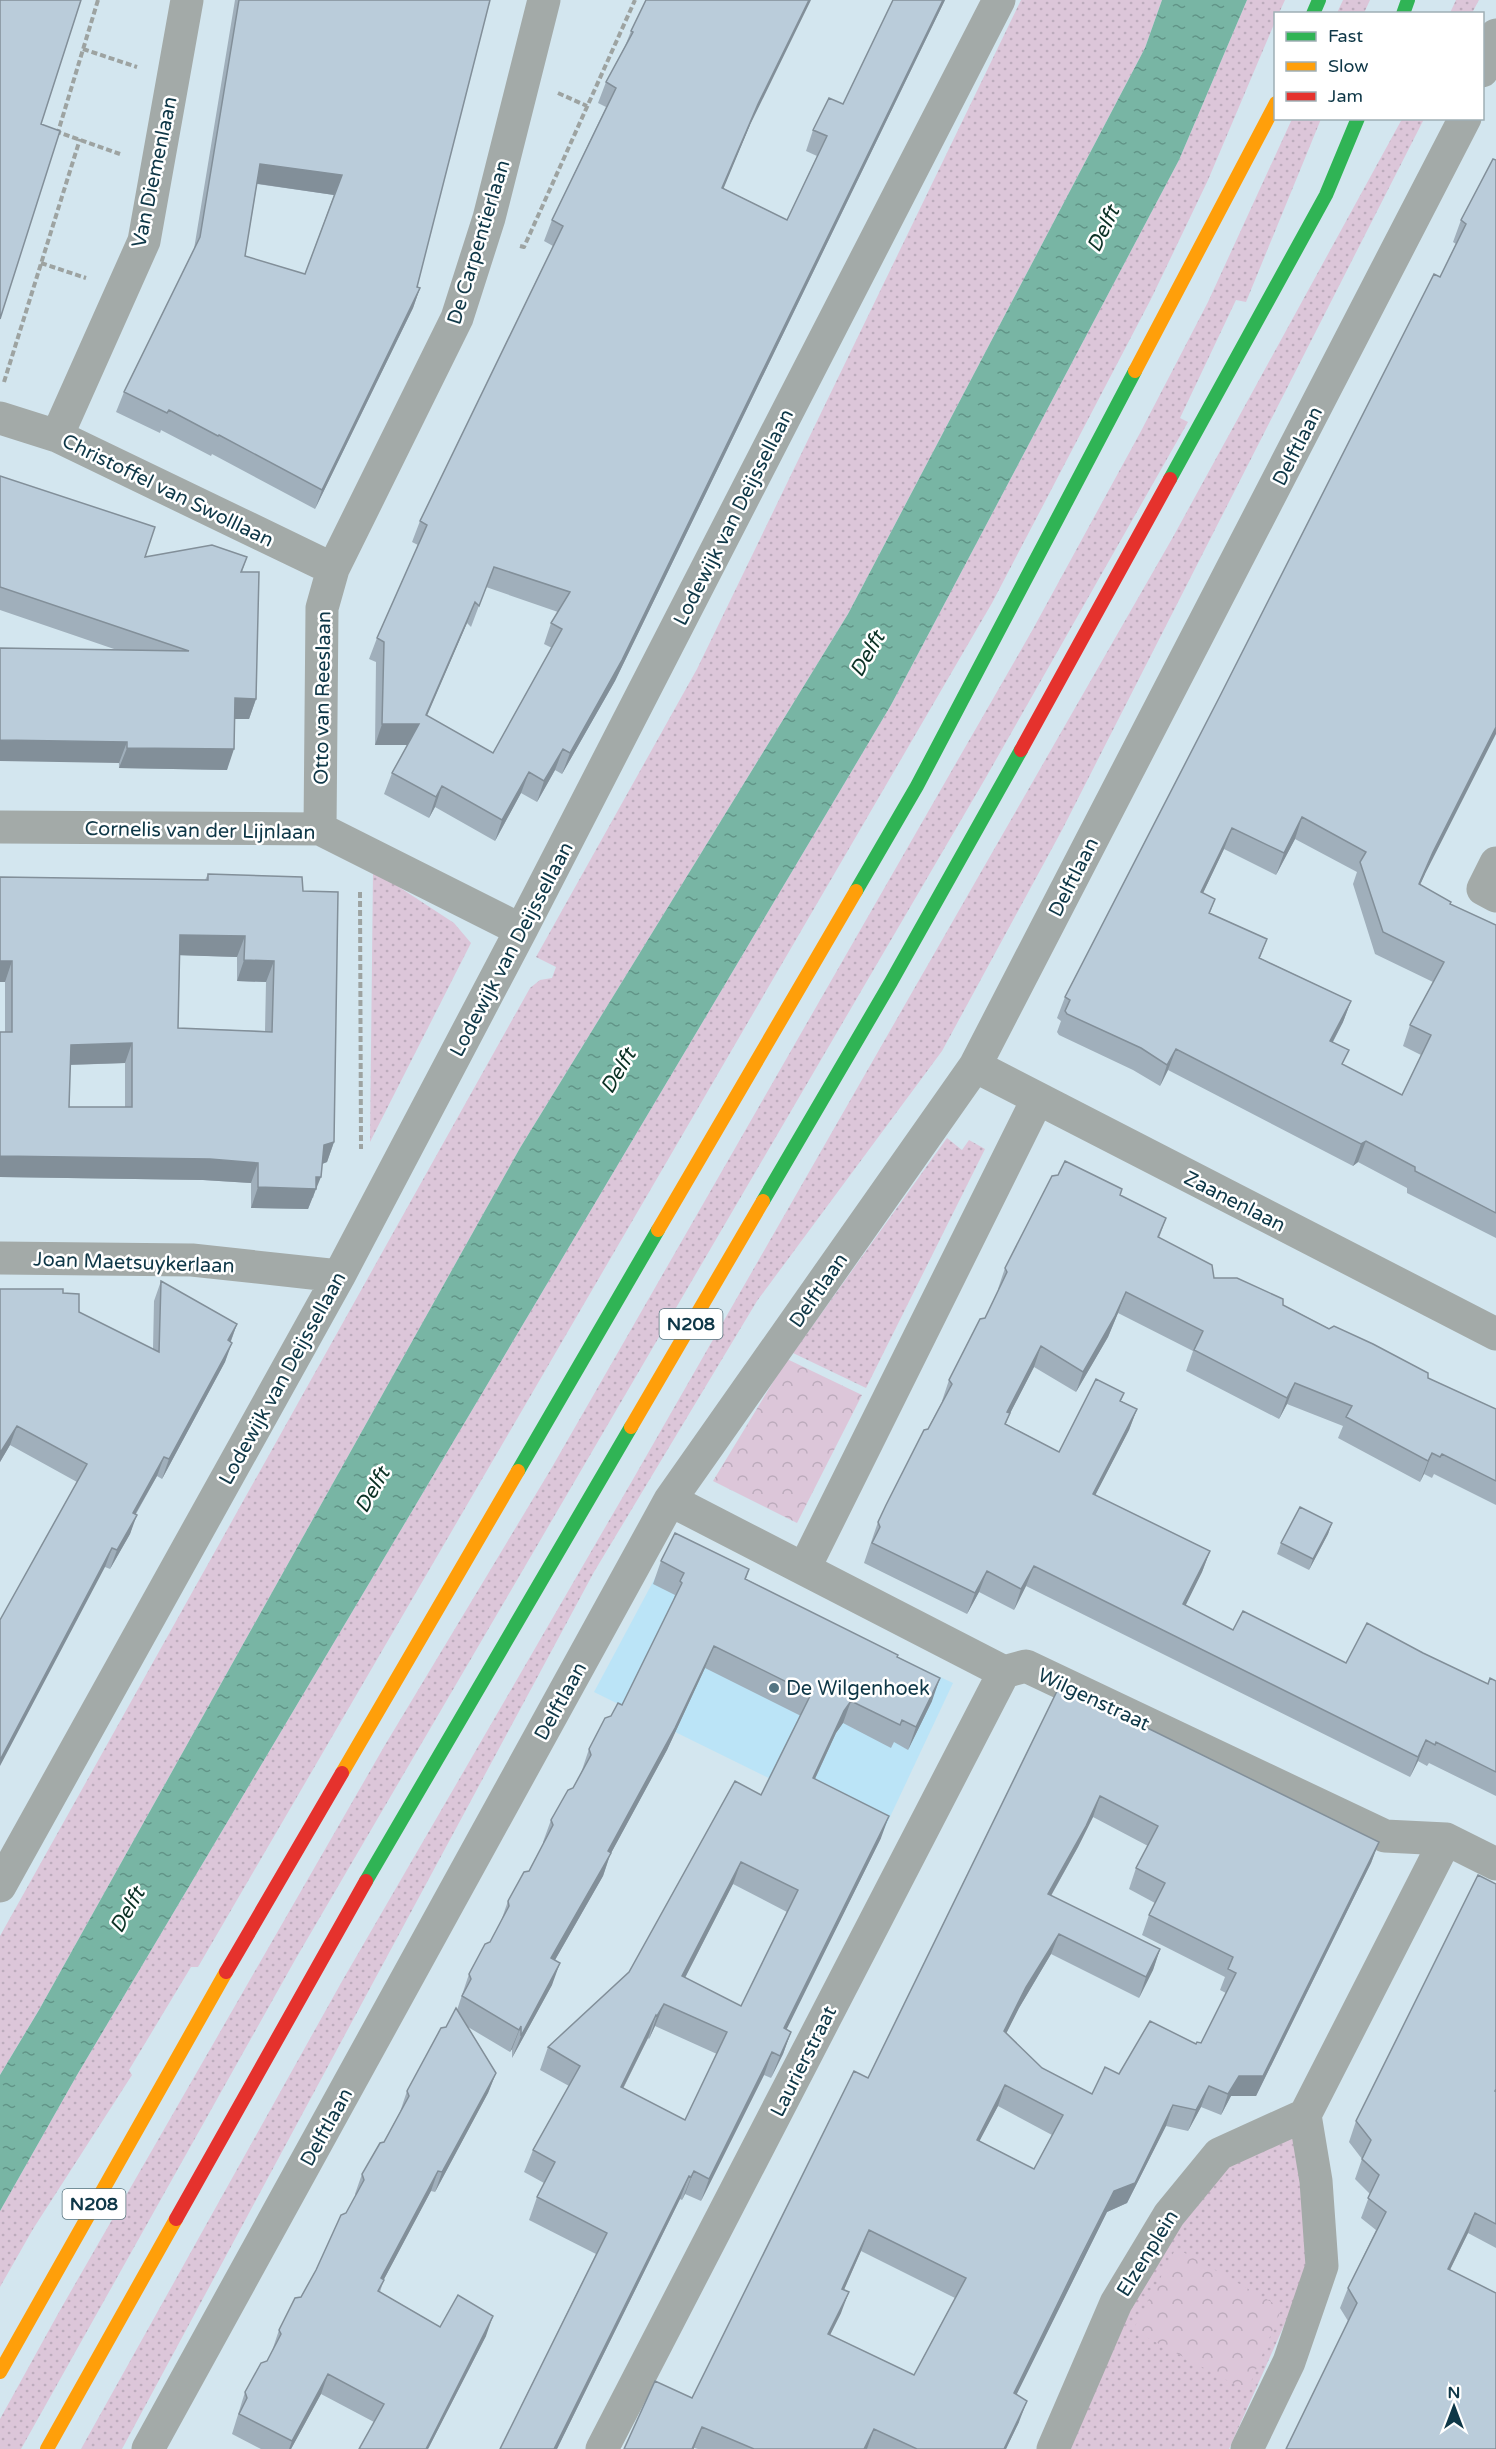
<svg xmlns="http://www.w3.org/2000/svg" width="1496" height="2449" viewBox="0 0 1496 2449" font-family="'Varela Round',sans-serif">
  <defs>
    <pattern id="grass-dots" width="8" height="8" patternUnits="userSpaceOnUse" patternTransform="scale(1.5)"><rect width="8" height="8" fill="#dcc6d9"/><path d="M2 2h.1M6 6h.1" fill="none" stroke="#bcabbc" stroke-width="1.8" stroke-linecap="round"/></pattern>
    <pattern id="park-crowns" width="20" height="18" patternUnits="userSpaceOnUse" patternTransform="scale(1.5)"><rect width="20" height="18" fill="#dcc6d9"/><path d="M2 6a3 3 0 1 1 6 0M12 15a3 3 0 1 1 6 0" fill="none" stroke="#bcabbc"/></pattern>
    <pattern id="water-ripples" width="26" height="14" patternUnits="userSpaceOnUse" patternTransform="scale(1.5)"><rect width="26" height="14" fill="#78b5a4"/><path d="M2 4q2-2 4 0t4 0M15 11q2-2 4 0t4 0" fill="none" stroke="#619487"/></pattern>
  </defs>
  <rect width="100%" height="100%" fill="#d3e6ef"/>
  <path fill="#bbe4f7" d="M670 1550 953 1683 882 1834 594 1692Z"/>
  <path fill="url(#grass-dots)" d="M1021 0H1162L1145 48 848 614 520 1148 39 2010 0 2075V1936L530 988 540 980 552 978 556 967 536 957 697 669Z
    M1247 0H1285L1279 13 1276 14 1275 22 1208 180 1151 299 992 603 198 1967H191L129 2070 132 2075 33 2229 0 2287V2211L77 2075 891 705 1179 160Z
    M1343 0H1370L1364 13H1337Z
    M1456 0H1479L1472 13H1450Z
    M1292 119H1321L1246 302 1236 300 1180 418 1188 422 985 779 295 1960 21 2449H0V2419L59 2312 385 1745 551 1469 1033 629 1140 433 1208 302Z
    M1402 119H1424L1062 830 942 1051 757 1301 594 1572 122 2449H81L341 1983 632 1481 1173 537Z
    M373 870 454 923 471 943 370 1142Z
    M947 1138 962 1150 969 1140 985 1149 866 1388 793 1353Z
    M1305 2115 1310 2267 1229 2449H1063L1159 2244 1223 2162Z"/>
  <path fill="url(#park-crowns)" d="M787 1359 862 1395 797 1523 713 1481Z
    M1176 2248 1282 2308 1247 2391 1133 2330Z"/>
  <path fill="url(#water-ripples)" d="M1162 0H1247L1179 160 891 705 77 2075 0 2211V2075L39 2010 520 1148 848 614 1145 48Z"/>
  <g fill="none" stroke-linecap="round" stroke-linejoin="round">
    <path stroke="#9da3a1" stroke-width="4" stroke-dasharray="6 3" stroke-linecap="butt" d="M98 0 58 132 120 154
      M83 49 137 67
      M558 93 587 106
      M520 246 524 247 635 0
      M41 263 86 278
      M4 382 80 139
      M360 892 361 1149"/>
    <path stroke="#a3aaa8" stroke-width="33" d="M1482 71 1496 35
      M0 418 57 436 333 569
      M57 436 144 241 187 0
      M0 827 320 829 521 930
      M320 829 322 608 333 569 457 318 489 218 544 0
      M1496 863 1483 889 1496 896
      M975 1066 1496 1334
      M0 1258 192 1260 339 1276
      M670 1500 1004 1672 1026 1666 1385 1836 1446 1839 1496 1864
      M804 1569 1037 1100
      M0 1886 339 1276 521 930 999 0
      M148 2449 670 1500 975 1066 1465 118
      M602 2449 1004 1672
      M1053 2449 1116 2303 1169 2215 1219 2154 1305 2115
      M1247 2449 1289 2362 1322 2266 1316 2181 1305 2115 1446 1839"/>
    <path stroke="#30b455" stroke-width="14" d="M1313 14 1319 0
      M1403 14 1408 0
      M1170 479 1326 195 1358 118
      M856 891 917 786 1135 371
      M763 1201 891 982 1021 750
      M518 1471 658 1230
      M366 1881 631 1427"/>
    <path stroke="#ff9f0a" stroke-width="14" d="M1135 371 1276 103
      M658 1230 856 891
      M631 1427 763 1201
      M342 1773 518 1471
      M0 2372 226 1972
      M47 2449 176 2219"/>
    <path stroke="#e5322d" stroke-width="14" d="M1021 750 1170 479
      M226 1972 342 1773
      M176 2219 366 1881"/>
  </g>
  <path fill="#a0afbb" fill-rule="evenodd" d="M235 0H490L417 287 420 288 413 308 315 509 212 454 211 456 161 430 160 433 116 412 124 392 194 249ZM257 184 334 195 305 274 245 256Z
    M893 0H945L615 681 562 774 555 770 537 802 521 793 495 841 435 807 429 818 384 794 392 773 407 745H375L376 662 369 659 377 638 418 545 412 542 420 521 553 246 544 241 552 220 606 107 598 103 606 82 625 46 631 31 750 125 723 188 787 220 817 156 806 151 813 130 843 104ZM486 587 558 612 551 623 544 644 552 648 493 753 427 716 467 623 471 627Z
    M1493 159 1425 874 1420 884 1450 905 1496 925V1238L1407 1193V1188L1358 1162 1353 1166 1168 1070 1160 1086 1133 1070 1059 1035 1057 1032 1061 1021 1057 1018 1065 997 1440 277 1456 244 1453 242 1461 220ZM1295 839 1357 872 1353 884 1375 954 1433 982 1410 1025 1403 1046 1421 1055 1402 1095 1343 1065 1333 1042 1343 1022 1351 1001 1260 958 1267 939 1210 913 1215 899 1203 893 1224 849 1276 875Z
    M0 476 145 557H247L242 572 256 699 249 719H234L227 770 119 768 117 650 0 610Z
    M208 874 303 891 334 1142 327 1162 322 1164 313 1198H312L308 1209 251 1208V1183L203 1180 0 1177 5 1032V982H0V877L205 880ZM180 955 237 957V981L266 982 265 1031 178 1028ZM125 1063V1107H69L70 1065Z
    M1120 1195 1166 1218 1159 1238 1214 1278 1283 1305 1428 1378 1496 1409V1505L1434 1474 1432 1478 1424 1474 1420 1482 1338 1438 1343 1426 1287 1404 1279 1419 1186 1371 1193 1351 1118 1313 1108 1337 1076 1392 1034 1367 1010 1413 1006 1424 1059 1452 1124 1393 1121 1401 1137 1409 1129 1430 1095 1495 1210 1551 1202 1572 1185 1605 1233 1630 1346 1663 1423 1653 1488 1684 1496 1681V1796L1429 1763 1427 1766 1418 1761 1410 1777 1026 1586 1014 1610 979 1592 967 1614 864 1563 878 1522 942 1402V1401L949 1380 985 1318 999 1290 998 1289 1005 1268Z
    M161 1281 237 1324 231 1341 225 1362 162 1479 157 1476 136 1514 130 1534 110 1569 105 1567 77 1482 10 1445 0 1462V1289L63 1293 79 1312 153 1349 154 1301Z
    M1332 1523 1328 1534 1309 1570 1277 1554 1281 1543Z
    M661 1561 749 1569 746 1579 897 1657 932 1701 908 1750 894 1742 891 1748 843 1723 836 1733 815 1779 881 1838 786 2029 791 2032 783 2054 771 2078 764 2075 701 2201 685 2194 682 2200 680 2199 557 2449H500L596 2254 529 2220 537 2197 544 2183 524 2172 533 2150 569 2086 540 2070 548 2047 629 1972 761 1795 801 1716 705 1668 667 1750 610 1855 603 1876 555 1960 552 1985 512 2058V2049L510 2052 468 2027 496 2073 488 2093 435 2192 431 2191 384 2279 380 2292 440 2327 486 2336 428 2449H359L374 2422 321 2394 291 2449H261L232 2434 245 2392 267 2361 272 2351 279 2330 301 2297 316 2270 356 2196 355 2194 362 2174 384 2142 400 2112 407 2091 457 2010 469 1974 490 1942 500 1924 508 1901 529 1871 543 1844V1842L551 1820 573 1788 581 1773 589 1749 611 1716 622 1705 672 1604 675 1595 653 1584ZM733 1884 787 1912 741 2006 685 1978ZM655 2026 717 2054 685 2120 623 2089 648 2038 649 2039Z
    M1060 1685 1379 1842 1371 1863 1256 2096H1231L1221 2115 1201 2107 1188 2131 1166 2126 1127 2203 1107 2212 1016 2394 1019 2422 1006 2449H698L694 2448 692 2398 868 2078ZM1093 1817 1148 1846 1136 1868 1129 1889 1155 1903 1149 1915 1142 1935 1225 1977 1220 1990 1226 1993 1201 2043 1119 2074 1092 2094 1042 2068 1006 2033 1019 2008 1051 1954 1139 1998 1153 1970 1160 1949 1051 1896 1078 1847ZM998 2106 1052 2135 1034 2169 979 2141ZM861 2251 955 2298 914 2375 830 2335 841 2313 844 2290Z
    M1496 1884V2248L1468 2233 1450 2270 1348 2321 1340 2308 1348 2288 1376 2230 1361 2218 1370 2194 1355 2179 1362 2159 1349 2142 1356 2121Z"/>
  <path fill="#828f99" d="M809 0H811L750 125 715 209 722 188 758 104Z
    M943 0H945L615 681 562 774 570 753Z
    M260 164 342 175 334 195 253 183Z
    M420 288 413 308 315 509 322 490Z
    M475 602 467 623 418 736 426 715Z
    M235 698 256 699 249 719H227Z
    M382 724H419L411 745H375Z
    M1496 727V734L1425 874 1411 905 1433 852Z
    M0 740 127 742 119 763 0 761Z
    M127 748 234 749 227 770 119 768Z
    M563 749 555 770 537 802 544 781Z
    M529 772 521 793 495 841 502 820Z
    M442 786 435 807 429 818 436 797Z
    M1302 817 1295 839 1276 875 1284 853Z
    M1232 828 1224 849 1193 914 1201 892Z
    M180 935 245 936 237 957 173 955Z
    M244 960 274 961 266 982 237 981Z
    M0 961H12L5 982H0Z
    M1351 1001 1343 1022 1322 1062 1330 1041Z
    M132 1043 125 1063 63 1065 71 1045Z
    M1176 1049 1168 1070 1160 1086 1167 1065Z
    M1366 1141 1358 1162 1353 1166 1361 1144Z
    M334 1142 327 1162 317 1166 324 1145Z
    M0 1156 210 1159 258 1163 251 1183 203 1180 0 1177Z
    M316 1177H321L308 1209 251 1208 258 1187Z
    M1126 1292 1118 1313 1108 1337 1076 1392 1083 1372Z
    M237 1324 230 1343 228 1340Z
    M232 1343 225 1362 162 1479 169 1459Z
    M1041 1346 1034 1367 1000 1433 1007 1412Z
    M1295 1383 1287 1404 1279 1419 1287 1398Z
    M1137 1409 1129 1430 1085 1515 1093 1494Z
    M17 1426 10 1445 0 1462V1453Z
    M1432 1453 1424 1474 1420 1482 1428 1461Z
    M164 1457 157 1476 125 1532 133 1513Z
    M137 1515 130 1534 110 1569 117 1550Z
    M1332 1523 1328 1534 1309 1570 1313 1559Z
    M112 1548 105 1567 0 1766V1760Z
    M1210 1551 1202 1572 1176 1625 1183 1604Z
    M1034 1566 1026 1586 1014 1610 1021 1589Z
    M987 1571 979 1592 967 1614 975 1593Z
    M714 1646 705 1668 667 1750 610 1855 603 1876 543 1981 551 1958 608 1851Z
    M940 1678 932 1701 908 1750 916 1727Z
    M851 1701 843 1723 836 1733 805 1800 813 1778 844 1711Z
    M1426 1740 1418 1761 1410 1777 1418 1757Z
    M1100 1796 1093 1817 1078 1847 1040 1915 1048 1894Z
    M889 1816 881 1838 776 2051 784 2028Z
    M1379 1842 1371 1863 1256 2096H1231L1221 2115 1228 2094 1239 2076Z
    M741 1862 733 1884 674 1999 682 1976Z
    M1059 1934 1051 1954 1019 2008 997 2052 1004 2031 1026 1987Z
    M1160 1949 1153 1970 1139 1998 1146 1977Z
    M560 1963 552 1985 512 2058 521 2036Z
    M664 2004 655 2026 649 2039 657 2016Z
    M656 2015 648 2038 612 2110 621 2087Z
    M521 2026 512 2049 510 2052 519 2030Z
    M791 2032 783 2054 771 2078 780 2056Z
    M772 2052 764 2075 701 2201 709 2179Z
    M496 2073 488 2093 435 2192 442 2172Z
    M1005 2085 998 2106 969 2161 977 2140Z
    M1209 2086 1201 2107 1188 2131 1196 2110Z
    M1173 2105 1166 2126 1127 2203 1107 2212 1007 2414 1014 2393 1114 2191Z
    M438 2171 431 2191 374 2298 381 2278Z
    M694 2171 685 2194 682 2200 691 2177Z
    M689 2176 680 2199 557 2449H554Z
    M1475 2213 1468 2233 1440 2290 1448 2269Z
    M869 2230 861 2251 835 2310 842 2289Z
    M849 2292 841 2313 820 2355 828 2334Z
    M493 2316 486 2336 428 2449H426Z
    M328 2374 321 2394 291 2449H289L292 2441Z
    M1027 2401 1019 2422 1006 2449H1004Z
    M702 2427 694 2448V2449H692Z
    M874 2429 867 2449H864Z"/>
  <path fill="#baccda" stroke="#828f99" stroke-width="1.5" fill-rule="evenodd" d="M0 0H81L41 124 60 131 0 319Z
    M239 0H490L417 287 420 288 322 490 219 435 218 436 169 410 167 413 124 392 200 237ZM260 164 342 175 305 274 245 256Z
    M646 0H809L758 104 722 188 787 220 827 136 813 130 829 98 843 104 893 0H943L622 660 570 753 563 749 544 781 529 772 502 820 442 786 436 797 392 773 419 724H382L384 642 377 638 427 525 420 521 563 226 552 220 616 88 606 82 633 32 631 31ZM494 567 570 592 551 623 562 629 493 753 426 715 475 602 479 606Z
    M1493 159 1496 160V727L1433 852 1419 884 1451 902 1450 904 1496 925V1213L1415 1171V1167L1366 1141 1361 1144 1176 1049 1167 1065 1141 1048 1067 1014 1065 1011 1070 1000 1065 997 1221 694 1434 274 1440 277 1466 224 1461 220ZM1302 817 1366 852 1360 862 1383 932 1444 962 1410 1025 1431 1035 1402 1095 1342 1064 1349 1050 1330 1041 1351 1001 1259 958 1267 939 1209 913 1215 899 1201 892 1232 828 1284 853Z
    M0 476 155 527 145 557 212 545 247 557 241 572H259L256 699 235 698 234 749 127 748V742L0 740V648L189 651 0 587Z
    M208 874 302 877 303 891 338 892 334 1142 324 1145 321 1177H316V1189L258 1187V1163L210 1159 0 1156V1032H12V961H0V877L208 880ZM180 935 245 936 244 960 274 961 272 1032 178 1028ZM132 1043V1107H69L71 1045Z
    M1065 1161 1122 1189 1120 1195 1166 1218 1158 1237 1212 1265 1214 1278H1237L1283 1299V1305L1329 1329 1334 1326 1373 1344 1428 1373V1378L1496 1409V1481L1442 1454 1440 1457 1432 1453 1428 1461 1346 1417 1352 1406 1295 1383 1287 1398 1194 1350 1203 1331 1126 1292 1115 1316 1083 1372 1041 1346 1007 1412 1010 1413 1005 1424 1059 1452 1096 1379 1124 1393 1120 1401 1137 1409 1093 1494 1210 1551 1183 1604 1233 1630 1243 1611 1346 1663 1367 1623 1423 1653 1488 1684 1490 1678 1496 1681V1772L1436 1742 1435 1745 1426 1740 1418 1757 1034 1566 1021 1589 987 1571 975 1593 872 1543 880 1527 878 1522 886 1505 924 1430 928 1429 952 1384 949 1380 980 1319 985 1318 1007 1272 1005 1268 1031 1217 1052 1176 1058 1175Z
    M161 1281 237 1324 228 1340 232 1343 169 1459 164 1457 133 1513 137 1515 117 1550 112 1548 0 1760V1620L87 1464 17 1426 0 1453V1289H63V1293L79 1294V1312L159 1352Z
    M1300 1507 1332 1523 1313 1559 1281 1543Z
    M675 1533 749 1569 745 1579 898 1655 897 1657 940 1678 916 1727 902 1720 900 1725 851 1701 844 1711 813 1778 889 1816 784 2028 791 2032 780 2056 772 2052 709 2179 694 2171 691 2177 689 2176 554 2449H500L607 2233 537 2197 555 2162 533 2150 580 2066 548 2047 629 1972 735 1781 761 1795 811 1694 714 1646 675 1728 608 1851 611 1853 551 1958 560 1963 521 2036V2026L519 2030 462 1996 471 1979 469 1974 485 1944 490 1942 509 1906 508 1901 524 1872 529 1871 553 1825 551 1820 568 1790 573 1788 591 1755 589 1749 605 1718 611 1716 618 1703 622 1705 682 1583 680 1581 684 1573 661 1561ZM741 1862 798 1890 741 2006 682 1976ZM664 2004 727 2032 685 2120 621 2087 656 2015 657 2016Z
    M1060 1685 1379 1842 1263 2076H1239L1228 2094 1209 2086 1196 2110 1173 2105 1135 2183 1114 2191 1080 2258 1014 2393 1027 2401 1004 2449H917L874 2429 864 2449H754L702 2427 692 2449H624L655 2381 692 2398 854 2071 868 2078ZM1100 1796 1158 1826 1136 1868 1165 1883 1149 1915 1233 1957 1228 1969 1236 1973 1201 2043 1197 2042 1196 2044 1150 2021 1119 2074 1105 2067 1092 2094 1042 2068 1004 2031 1026 1987 1059 1934 1146 1977 1160 1949 1048 1894 1086 1826ZM1005 2085 1063 2115 1034 2169 977 2140ZM869 2230 966 2278 914 2375 828 2334 849 2292 842 2289Z
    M1478 1875 1496 1884V2089L1495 2091 1496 2092V2224L1475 2213 1448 2269 1496 2293V2449H1286L1357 2303 1348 2288 1386 2212 1368 2198 1379 2175 1362 2159 1371 2140 1356 2121Z
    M456 2008 496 2073 442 2172 438 2171 381 2278 384 2280 378 2291 440 2327 458 2295 493 2316 426 2449H359L384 2404 328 2374 292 2441 239 2414 247 2398 245 2392 261 2363 267 2361 281 2334 279 2330 295 2298 301 2297 316 2270 341 2215 346 2213 364 2180 362 2174 380 2143 384 2142 409 2096 407 2091 441 2028 446 2027Z"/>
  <circle fill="#537482" stroke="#fff" stroke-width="2" cx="774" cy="1688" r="6"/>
  <g text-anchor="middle" stroke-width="5" stroke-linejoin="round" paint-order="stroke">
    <g fill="#fff" stroke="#56737e" stroke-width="1.5">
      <rect x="659.5" y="1309" width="63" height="30" rx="4.5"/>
      <rect x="62.5" y="2189" width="63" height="30" rx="4.5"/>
    </g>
    <g font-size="18" font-weight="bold" fill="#0e3747">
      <text x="691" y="1330">N208</text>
      <text x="94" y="2210">N208</text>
    </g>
    <g font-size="20" fill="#0e3747" stroke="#fff">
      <text transform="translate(154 172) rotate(-78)" y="7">Van Diemenlaan</text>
      <text transform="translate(478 242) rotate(-73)" y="7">De Carpentierlaan</text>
      <text transform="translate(1297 446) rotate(-63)" y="7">Delftlaan</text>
      <text transform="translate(168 490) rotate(26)" y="7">Christoffel van Swolllaan</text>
      <text transform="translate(733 517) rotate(-63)" y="7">Lodewijk van Deijssellaan</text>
      <text transform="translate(322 698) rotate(-89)" y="7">Otto van Reeslaan</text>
      <text transform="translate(200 830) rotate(1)" y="7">Cornelis van der Lijnlaan</text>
      <text transform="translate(1073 877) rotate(-63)" y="7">Delftlaan</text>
      <text transform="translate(511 949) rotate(-62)" y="7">Lodewijk van Deijssellaan</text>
      <text transform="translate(1235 1201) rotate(27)" y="7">Zaanenlaan</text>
      <text transform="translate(134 1262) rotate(2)" y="7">Joan Maetsuykerlaan</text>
      <text transform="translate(818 1290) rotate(-55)" y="7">Delftlaan</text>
      <text transform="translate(282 1378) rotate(-61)" y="7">Lodewijk van Deijssellaan</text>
      <text transform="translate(1094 1699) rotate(25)" y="7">Wilgenstraat</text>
      <text transform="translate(560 1701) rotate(-61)" y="7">Delftlaan</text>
      <text transform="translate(803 2061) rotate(-63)" y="7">Laurierstraat</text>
      <text transform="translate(326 2127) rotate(-61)" y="7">Delftlaan</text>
      <text transform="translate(1147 2253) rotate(-58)" y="7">Elzenplein</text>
    </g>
    <g font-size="20" fill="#0e3747" stroke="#fff" text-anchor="start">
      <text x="786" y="1695">De Wilgenhoek</text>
    </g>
    <g font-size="21" font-style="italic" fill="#0b3125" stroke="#fff">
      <text transform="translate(1103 229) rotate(-64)" y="7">Delft</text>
      <text transform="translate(867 654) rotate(-60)" y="7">Delft</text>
      <text transform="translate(618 1071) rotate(-59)" y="7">Delft</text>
      <text transform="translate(372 1490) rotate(-60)" y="7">Delft</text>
      <text transform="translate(127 1910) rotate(-60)" y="7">Delft</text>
    </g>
  </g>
  <rect x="1274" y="12" width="210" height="108" fill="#ffffff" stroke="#9fafb5" stroke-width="1.5"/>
  <rect x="1286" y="32" width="30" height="9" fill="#30b455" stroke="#9fafb5" stroke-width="1.5"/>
  <text x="1328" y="42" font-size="18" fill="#0e3747">Fast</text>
  <rect x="1286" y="62" width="30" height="9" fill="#ff9f0a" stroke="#9fafb5" stroke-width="1.5"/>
  <text x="1328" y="72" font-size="18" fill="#0e3747">Slow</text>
  <rect x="1286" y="92" width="30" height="9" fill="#e5322d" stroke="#9fafb5" stroke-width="1.5"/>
  <text x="1328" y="102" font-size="18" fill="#0e3747">Jam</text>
  <g transform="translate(1454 2407)" stroke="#ffffff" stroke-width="4.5" paint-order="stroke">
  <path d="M0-4.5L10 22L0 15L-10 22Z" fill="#0e3747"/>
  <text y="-9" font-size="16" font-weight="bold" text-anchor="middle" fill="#0e3747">N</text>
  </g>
</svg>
